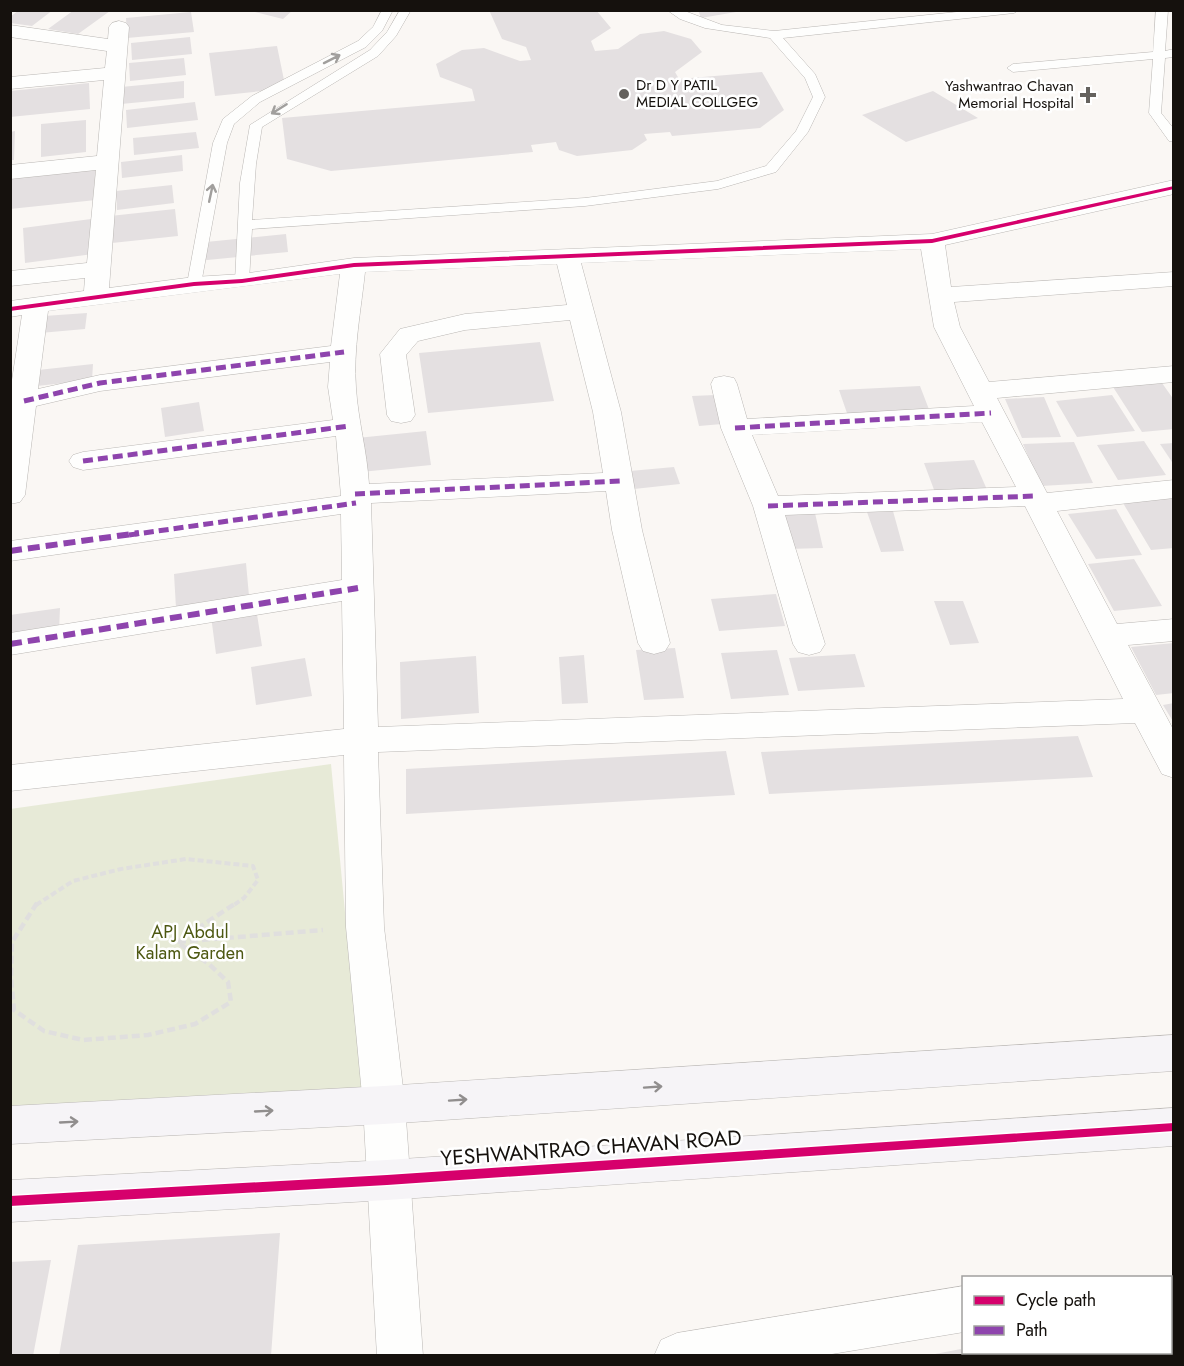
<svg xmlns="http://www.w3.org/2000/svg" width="1184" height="1366" viewBox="0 0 1184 1366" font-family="Jost,sans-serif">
  <rect width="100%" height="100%" fill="#faf7f4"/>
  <path fill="#e7ead7" d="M331 764 362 1092 11 1107 10 809Z"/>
  <path fill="#e4e0e1" d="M19 10H53L32 26 10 23V17Z
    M74 10H106L110 11 78 34 48 29Z
    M247 10H293L283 19Z
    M489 10H596L611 28 591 41 595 51 618 49 640 34 664 31 691 39 702 52 675 72 679 79 762 72 784 110 760 128 672 136 670 132 644 134 647 140 632 150 577 156 559 150 556 142 531 145 533 152 331 171 287 159 282 118 475 101 472 89 440 77 436 64 462 50 484 48 520 61 531 60 526 47 502 39Z
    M698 10H736V12L701 18Z
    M191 12 194 32 127 38 126 18Z
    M190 37 192 54 132 60 131 43Z
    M277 46 284 80 262 91 215 96 209 53Z
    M184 58 186 75 130 81 129 63Z
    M184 81V98L121 104V87Z
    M89 83 90 109 10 117V91Z
    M933 91 978 118 906 142 862 115Z
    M195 102 198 120 127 128 126 110Z
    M86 120V152L41 157V124Z
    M15 131 14 160H10V132Z
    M196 132 199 148 134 155 133 138Z
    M182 155 183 171 122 178 121 162Z
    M95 167 96 200 10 209V176Z
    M172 185 174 203 117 210 116 191Z
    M175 209 178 236 112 243 110 216Z
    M91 219 93 254 25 263 23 228Z
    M286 234 288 252 197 261 196 243Z
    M87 313 85 329 40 333 44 316Z
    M540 342 554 401 428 413 419 353Z
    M93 364 92 380 37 386 38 370Z
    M1162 383 1174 400V429L1142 432 1113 387Z
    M920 386 930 412 848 416 839 390Z
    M715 395 722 424 699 426 692 396Z
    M1112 395 1135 431 1077 437 1056 401Z
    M1044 397 1061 437 1022 438 1005 399Z
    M199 402 204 431 165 437 161 408Z
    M426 431 431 465 361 472 357 438Z
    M1144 441 1166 475 1118 480 1097 445Z
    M1074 442 1093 483 1041 486 1023 444Z
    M1174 443V465L1160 444Z
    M974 460 988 492 936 495 924 463Z
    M674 467 680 484 634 489 630 471Z
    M1174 498V548L1151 550 1123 503Z
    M1116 509 1142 555 1096 559 1068 514Z
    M893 511 904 551 881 552 867 512Z
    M815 513 823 548 788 549 780 514Z
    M1134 559 1162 606 1114 611 1088 564Z
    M246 563 249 596 176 608 174 574Z
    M776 594 785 626 719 631 711 599Z
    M934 601H963L979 643 950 645Z
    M60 608 59 631 10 638V615Z
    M256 608 262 646 216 654 211 616Z
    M1174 643V693L1156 695 1131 647Z
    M675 648 684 698 644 700 636 650Z
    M777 650 789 695 731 699 721 653Z
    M855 654 865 687 798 691 789 658Z
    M584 655 588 703 562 704 559 657Z
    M476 656 479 713 401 719 400 662Z
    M305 658 312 696 256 705 251 667Z
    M1174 703V723L1163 705Z
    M1078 736 1093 777 769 794 761 752Z
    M726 751 735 795 406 814V769Z
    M280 1233 271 1356H59L78 1245Z
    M51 1260 33 1356H10V1262Z
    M961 1349 963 1356H935V1354Z"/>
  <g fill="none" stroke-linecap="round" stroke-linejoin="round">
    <defs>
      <path id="lane" d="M382 10H393L382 31 366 47 260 102 234 124 227 143 201 284 194 288 189 287 187 284 213 143 223 119 252 96 358 41 373 27Z
        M400 10H411L396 36 378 56 262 127 256 164 252 220 585 198 717 181 766 166 796 131 813 97 805 78 770 38 705 28 680 19 667 10H682L722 25 774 31 976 10H1019L1014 13 783 38 815 74 825 97 808 132 776 172 718 189 585 206 252 229 249 281 247 284H237L235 281 240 183 250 125 370 50 387 32Z
        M1156 10H1168L1165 51 1174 49V57L1165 58 1161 113 1174 129V142L1169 141 1149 113 1153 59 1013 72 1007 68 1013 64 1153 52Z"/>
      <path id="street" d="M119 21 126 23 129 27 109 288 194 277 242 274 354 258 932 234 1174 180V194L945 245 951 287 1174 272V286L954 302 960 327 989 382 1174 366V382L997 398 1047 493 1174 480V498L1057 511 1117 624 1174 619V641L1128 645 1174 731V778L1162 774 1135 723 378 752 384 927 405 1105 423 1356H377L363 1105 346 927 344 755 10 791V765L344 729 342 601 10 655V633L342 580 341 514 10 561V541L341 496 336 436 83 470 73 467 69 461 73 455 83 452 333 420 328 387 330 362 100 391 36 406 25 495 20 502 10 504V393L22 315 10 317V301L84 291 85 278 10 286V271L87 263 96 170 10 179V165L97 156 104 80 10 89V77L105 68 107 51 10 37V25L108 39 109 27 112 23ZM921 249 934 327 974 406 747 419 737 384 734 378 724 376 714 378 711 384 721 428 753 506 793 644 798 652 809 655 820 652 825 644 785 515 1025 506 1123 699 378 727 371 503 606 491 612 530 638 643 643 651 654 654 665 651 670 643 642 530 621 412 581 263ZM557 264 567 305 465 314 400 329 380 354 387 415 391 421 401 423 411 421 415 415 406 355 418 341 465 330 570 320 593 412 603 473 369 484C367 451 358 420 356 388 353 350 361 310 365 272ZM340 274 331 346 100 375 38 389 48 311ZM982 422 1016 487 778 496 752 435Z
        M964 1286V1332L820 1356H654L661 1340 677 1333Z
        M1060 1352H1108L1109 1356H1061Z"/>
      <path id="secondary" d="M1174 1035V1071L384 1124 10 1144V1106L384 1086Z
        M1174 1108V1146L387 1200 10 1222V1180L387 1160Z"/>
    </defs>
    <use href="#lane" stroke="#bab7b4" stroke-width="1"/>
    <use href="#street" stroke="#bab7b4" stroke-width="1"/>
    <use href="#secondary" stroke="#bab7b4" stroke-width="1"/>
    <path stroke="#e0dfde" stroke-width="4" stroke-dasharray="6 3" stroke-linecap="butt" d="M36 905 73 881 121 869 186 859 253 866 258 880 244 898 234 905"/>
    <path stroke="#e0dfde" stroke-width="4.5" stroke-dasharray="8 4" stroke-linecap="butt" d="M37 903 12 942 11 977 14 1010 44 1031 83 1040 148 1035 195 1024 231 1002 228 982 209 964 177 942 236 903
      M178 942 323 930"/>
    <use href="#lane" fill="#fefefd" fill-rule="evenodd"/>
    <use href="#street" fill="#fefefd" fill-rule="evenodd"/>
    <use href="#secondary" fill="#f6f4f7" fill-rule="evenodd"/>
    <path stroke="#8e44ad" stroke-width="5" stroke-dasharray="10 5" stroke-linecap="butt" d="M24 401 100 383 344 352
      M735 428 991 413
      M83 461 349 426
      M355 494 620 481
      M768 506 1035 496
      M129 535 356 503"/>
    <path stroke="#8e44ad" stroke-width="6" stroke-dasharray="12 6" stroke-linecap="butt" d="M10 551 139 533
      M10 644 358 588"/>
    <defs>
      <path id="cycleway" d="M1174 186V189L932 243 354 267 242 283 194 286 10 311V307L194 282 242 279 354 263 932 239Z
        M1174 1123V1131L387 1185 10 1206V1196L387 1175Z"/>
    </defs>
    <use href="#cycleway" stroke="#fff" stroke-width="3"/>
    <use href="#cycleway" fill="#d6006c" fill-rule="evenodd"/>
  </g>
  <defs><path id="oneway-shaft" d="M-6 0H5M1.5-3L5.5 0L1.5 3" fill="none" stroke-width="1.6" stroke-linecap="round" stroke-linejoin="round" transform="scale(1.5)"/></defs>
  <g stroke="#a19f9d">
    <use href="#oneway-shaft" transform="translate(332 59) rotate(-27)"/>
    <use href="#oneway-shaft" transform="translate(279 109) rotate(148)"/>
    <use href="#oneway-shaft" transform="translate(211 193) rotate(-78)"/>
  </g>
  <g stroke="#918e8e">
    <use href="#oneway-shaft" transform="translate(653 1087) rotate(-4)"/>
    <use href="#oneway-shaft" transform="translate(458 1100) rotate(-4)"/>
    <use href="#oneway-shaft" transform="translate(264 1111) rotate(-3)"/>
    <use href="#oneway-shaft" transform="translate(69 1122) rotate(-3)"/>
  </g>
  <g fill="#65625e" stroke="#fff" stroke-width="2">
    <circle cx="624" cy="94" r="6"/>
    <path d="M1085 86h6v6h6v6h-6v6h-6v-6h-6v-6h6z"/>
  </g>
  <g text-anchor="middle" stroke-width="5" stroke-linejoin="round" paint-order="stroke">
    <g font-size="15" fill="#15110d" stroke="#fff" text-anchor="start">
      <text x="636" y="90">Dr D Y PATIL<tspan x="636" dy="17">MEDIAL COLLGEG</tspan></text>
      <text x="1074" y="91" text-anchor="end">Yashwantrao Chavan<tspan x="1074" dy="17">Memorial Hospital</tspan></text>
    </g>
    <g font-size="18" fill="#4d5812" stroke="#fff">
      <text x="190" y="938">APJ Abdul<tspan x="190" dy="21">Kalam Garden</tspan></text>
    </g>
    <g font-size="21" fill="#15110d" stroke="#fff">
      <text transform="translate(591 1148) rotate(-4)" y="7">YESHWANTRAO CHAVAN ROAD</text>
    </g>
  </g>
  <rect width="1184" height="1366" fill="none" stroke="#15110d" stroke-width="24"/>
  <rect x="962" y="1276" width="210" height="78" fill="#ffffff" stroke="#a1a09e" stroke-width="1.5"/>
  <rect x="974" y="1296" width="30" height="9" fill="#d6006c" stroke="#a1a09e" stroke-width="1.5"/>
  <text x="1016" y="1306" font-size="18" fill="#15110d">Cycle path</text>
  <rect x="974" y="1326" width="30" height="9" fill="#8e44ad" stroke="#a1a09e" stroke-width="1.5"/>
  <text x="1016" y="1336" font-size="18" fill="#15110d">Path</text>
</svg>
